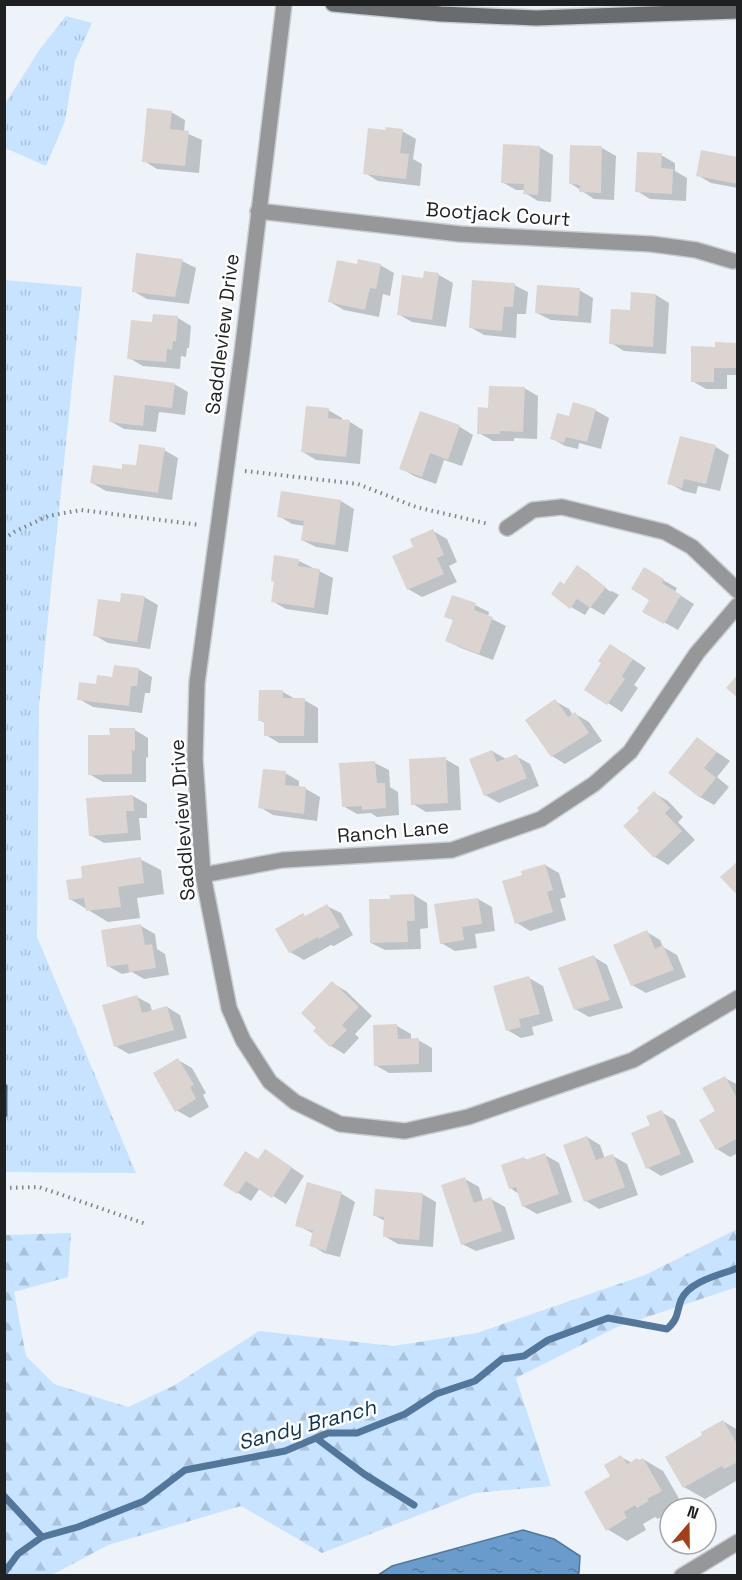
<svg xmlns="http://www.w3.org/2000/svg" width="742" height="1580" viewBox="0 0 742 1580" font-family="'Space Grotesk',sans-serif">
  <defs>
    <pattern id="grass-tufts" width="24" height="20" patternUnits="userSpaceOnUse" patternTransform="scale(1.5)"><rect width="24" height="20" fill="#c7e3ff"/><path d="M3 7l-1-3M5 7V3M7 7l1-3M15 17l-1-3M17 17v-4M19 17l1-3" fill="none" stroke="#aac2da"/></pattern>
    <pattern id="forest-firs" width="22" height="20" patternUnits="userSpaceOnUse" patternTransform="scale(1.5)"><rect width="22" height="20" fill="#c7e3ff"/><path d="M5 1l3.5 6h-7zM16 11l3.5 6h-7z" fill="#aac2da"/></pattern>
    <pattern id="water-ripples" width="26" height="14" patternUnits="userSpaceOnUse" patternTransform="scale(1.5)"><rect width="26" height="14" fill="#699ccd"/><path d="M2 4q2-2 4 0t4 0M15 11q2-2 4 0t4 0" fill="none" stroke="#567fa6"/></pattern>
  </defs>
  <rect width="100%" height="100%" fill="#edf3f8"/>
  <path fill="url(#grass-tufts)" d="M66 16 92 23 75 61 65 121 46 166 5 148V104L40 49Z
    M4 280 82 287 39 706 37 937 136 1173 5 1172Z"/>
  <path fill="url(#forest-firs)" d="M737 1229V1287L617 1327 516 1378 551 1486 475 1493 322 1553 241 1506 108 1545 52 1575H5V1235L71 1233 68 1277 14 1292 26 1356 54 1384 128 1407 173 1386 259 1331 393 1346 477 1333 645 1275Z"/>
  <path fill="url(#water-ripples)" stroke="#52779a" stroke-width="1.5" d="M523 1530 554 1539 580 1556 579 1573 576 1576 378 1575 392 1566Z"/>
  <path fill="#0003" d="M171 112 185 120 184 132 202 140 199 173 157 169 144 161Z
    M402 131 416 139 413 159 422 164 420 186 378 181 365 173 387 132Z
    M539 147 553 155 551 202 538 201 525 193V190H516L502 182Z
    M602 148 616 156 614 200 594 199 570 183Z
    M661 155 675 163V171L687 178 686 201 650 199 637 191Z
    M738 158V188L711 183 697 175Z
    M182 261 196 268 189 304 147 299 133 291Z
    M358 265H380L394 273 390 296 383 294 379 317 344 310 330 302Z
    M425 273 439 275 453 283 446 327 412 322 398 314 424 280Z
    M514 285 528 292 526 314H517L516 338 484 335 470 327Z
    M579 290 593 298 591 323 551 320 537 313Z
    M656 295 669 303 666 354 624 351 611 343 631 312Z
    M178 318 191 326 189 348H187L186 357 181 356 180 369 143 366 129 358 154 323Z
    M736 344 738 345V375H727V389H706L692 381 717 348Z
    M174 384 188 392 185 415 159 412 156 432 124 429 110 421Z
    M524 388 538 396 537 439 514 438V441H493L479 433 490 409Z
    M328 410 342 418V421L350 422 363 430 360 464 316 460 303 452Z
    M595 410 609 418 601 449 579 443 578 449 565 446 551 438 570 418Z
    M421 413 460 427 473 435 462 466 444 460 436 484 414 476 400 468Z
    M681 438 716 447 729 455 720 491 698 486 696 494 683 491 669 483Z
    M164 450 178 458 172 500 106 491 92 483 137 467Z
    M341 501 354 509 348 552 316 547 302 540 305 526 292 524 279 516Z
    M433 531 447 539 457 562 449 566 457 582 422 597 408 589 415 548Z
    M299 561 333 578 328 615 286 609 272 601Z
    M578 567 590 574V576L611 592 612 591 619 595 604 615 590 607 585 615 571 607 565 585Z
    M644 569 677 588 675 592 694 604 678 630 644 611 651 599Z
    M144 597 158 605 150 649 108 643 94 635 121 604Z
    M475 605 489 612 488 617 506 626 493 660 461 648 447 641 454 621 446 616Z
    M624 653 646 668 634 685 638 688 622 712 586 689Z
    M138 669 152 677 150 693H145L142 713 93 707 79 699 114 678Z
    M283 692 297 700H304L318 708V743H279L266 735V724L260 720Z
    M555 701 569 709 573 715 575 714 589 722 602 741 565 764 552 756Z
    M135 730 148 738V758L146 757V782H103L89 774 111 736Z
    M698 739 730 761 717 777 729 787 714 805 700 797Z
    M492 751 506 759 516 756 530 764 539 786 499 803 485 795Z
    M445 759 459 767 461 810 426 812 413 804Z
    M375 763 389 770 390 787 398 792 399 815 377 817 371 813 357 814 343 806Z
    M285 773 299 781V788L306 789 320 797 317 821 273 815 260 807Z
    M654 793 668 801 683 817 678 822 695 840 668 865 655 857 641 811Z
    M133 796 147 804V818H139L141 840 104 843 90 835Z
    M140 859 161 870 164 894 137 898 140 918 108 922 70 899 84 879Z
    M545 865 559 873 566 897 560 899 566 920 530 931 517 923 524 876Z
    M414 895 427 903 428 928 420 929 421 949 385 950 371 943 391 900Z
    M478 899 492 907 495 931 475 934 477 948 455 951 441 943Z
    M327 906 341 913 353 935 334 946 331 945 304 960 290 952 307 917Z
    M141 926 155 934 157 949 165 954 169 975 144 979 132 972 122 974 108 966Z
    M647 932 660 940 663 947 677 955 686 977 646 993 632 985Z
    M594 957 607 965 623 1008 589 1017 575 1009Z
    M529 978 543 986 553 1021 532 1027 534 1035 521 1038 507 1030Z
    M332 983 346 991 372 1016 355 1034 359 1038 344 1054 331 1046Z
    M137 997 150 1004 152 1011 167 1007 180 1015 187 1038 129 1054 115 1046Z
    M397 1026 411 1034V1040H418L432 1048V1072L389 1073 375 1065Z
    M178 1060 192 1068 206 1093 203 1095 209 1107 190 1118 176 1110Z
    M725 1078 738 1085V1153L730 1157 717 1149V1112Z
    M661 1112 675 1120 694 1162 661 1176 648 1168 652 1126Z
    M587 1137 600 1145 605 1159 613 1156 627 1164 638 1195 599 1209 586 1201Z
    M545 1155 559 1163 572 1202 537 1214 523 1206 519 1194 510 1188 524 1158 528 1161Z
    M279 1159 304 1176 286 1204 260 1188 251 1201 225 1185 259 1161Z
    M465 1179 479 1187 483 1201 491 1199 505 1207 515 1239 476 1251 462 1244Z
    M308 1184 342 1194 355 1202 340 1257 324 1253 311 1245 314 1234 297 1225Z
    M422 1194 436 1202 433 1247 398 1244 384 1236 385 1221 374 1215Z
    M723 1421 738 1430V1480L705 1499 684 1487 704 1436Z
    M621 1457 632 1463 643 1459 663 1471 681 1502 667 1510 668 1513 658 1519 655 1517 643 1524 646 1530 627 1541 607 1529 612 1477Z"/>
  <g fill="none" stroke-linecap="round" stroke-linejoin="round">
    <path stroke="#52779a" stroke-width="7" d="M4 1087V1114
      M316 1438 364 1474 414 1505
      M4 1496 42 1537
      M4 1573 18 1554 42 1537 78 1527 144 1501 185 1470 285 1451 328 1433H357L405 1414 436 1394 475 1381 502 1359 524 1356 548 1340 608 1318 667 1329C679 1318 676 1314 681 1300 689 1281 720 1275 738 1268"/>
  </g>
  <path fill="#dcd4d1" d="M147 108 172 111 170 129 189 131 185 166 142 162Z
    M386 127 403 129 400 153 409 154 406 179 363 174 368 128 385 130Z
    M503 144 540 146 538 195 523 194 524 184 501 183Z
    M570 145 602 146 601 193 579 192 580 185 569 184Z
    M701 150 738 157V184L696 176Z
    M637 152 662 153 661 168 673 169 672 194 635 192Z
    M136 253 183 259 175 297 132 292Z
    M358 259 381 264 376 289 370 288 365 310 328 302 337 260 357 264Z
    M424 271 439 273 432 320 397 315 402 275 423 278Z
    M472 280 515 283 513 307H504L502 331 469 328Z
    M537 285 580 288 578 316 535 313Z
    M631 292 656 294 653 347 609 344 611 309 630 310Z
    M153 314 178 316 176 341H173L172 350 167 349 166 362 127 359 131 320 152 322Z
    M715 342 736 343V368H714V382H691V346L715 347Z
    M114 375 175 383 172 408 145 405 143 426 109 422Z
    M489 386 525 387 523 432 500 431V434H477L478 407 488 408Z
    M573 402 596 409 587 442 566 437 564 443 550 439 557 413 569 416Z
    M306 406 329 408 328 418 350 420 346 457 301 452Z
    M420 411 460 425 448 460 430 453 422 477 399 469Z
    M680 436 716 445 706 484 684 479 682 488 667 484Z
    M139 444 165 448 158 493 90 483 93 465 122 469V464L136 465Z
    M281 491 341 500 335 545 301 540 304 521 277 517Z
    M433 529 444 555 437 558 444 574 407 590 392 556 413 547 410 539Z
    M274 555 299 559 298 566 320 569 314 608 271 602 274 582 271 581Z
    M577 565 606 587 590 608 577 599 570 609 551 594 560 581 564 584Z
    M644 567 664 579 662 583 681 595 664 624 642 612 649 600 631 589Z
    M121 593 145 596 137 642 93 636 98 599 120 602Z
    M452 595 476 603 474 610 493 617 479 654 445 641 453 620 444 617Z
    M610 644 633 659 622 676 625 679 607 705 584 690 601 663 598 661Z
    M114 665 139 668 137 686H131L129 706 77 700 79 682 96 684 97 675 112 677Z
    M738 674V698L726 688Z
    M259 690H283V698H305L304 736H264V721H258Z
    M555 699 568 717 575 712 589 733 551 757 525 720Z
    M109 728H135V751L132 750V774L88 775V735H110Z
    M697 737 717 752 704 768 716 778 700 798 668 773Z
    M492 750 497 762 517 754 527 778 484 796 469 759Z
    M446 757 448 803 411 805 409 759Z
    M375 761 377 783H385L386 808 362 810V806L342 807 339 763Z
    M263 769 286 771 285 785 306 787 304 814 258 808Z
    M654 791 670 808 665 813 682 831 654 858 623 826 639 811 637 808Z
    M133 795 134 811H126L128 833 89 836 86 798Z
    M141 857 144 883 118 887 121 907 86 911 84 898 69 900 66 880 82 878 81 866Z
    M738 861V896L720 877Z
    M545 864 553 890 547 892 553 912 515 924 502 881 522 875 521 871Z
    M414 894 415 921H407L408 942 370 943 369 899H390V895Z
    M478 898 482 924 462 927 464 940 440 944 434 904Z
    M327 904 340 927 319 939 318 937 289 953 275 929 303 913 305 916Z
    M141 924 145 945 152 944 156 968 129 972 128 964 107 967 101 930Z
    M647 930 655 949 663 945 674 970 631 986 613 945Z
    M594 955 610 1000 574 1010 558 968Z
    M529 976 540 1014 519 1019 521 1027 506 1031 493 986Z
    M332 981 359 1007 342 1025 347 1030 330 1047 313 1031 316 1028 301 1013Z
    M137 995 142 1013 167 1006 174 1030 114 1047 102 1005Z
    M397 1024 398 1039 419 1038V1064L374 1066 373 1025Z
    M178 1058 194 1085 190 1087 196 1099 175 1112 153 1073Z
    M725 1076 738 1100V1138L716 1150 699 1120 715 1111 702 1088Z
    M662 1110 681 1154 646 1169 631 1133 650 1125 646 1116Z
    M587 1136 596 1160 613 1154 625 1187 584 1202 563 1145Z
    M265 1149 292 1167 272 1198 246 1181 237 1194 223 1185 245 1151 258 1159Z
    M545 1153 559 1194 522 1207 516 1187 509 1189 501 1165 524 1157 525 1160Z
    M465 1177 474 1203 491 1197 502 1231 461 1245 441 1185Z
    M307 1182 342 1192 326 1251 309 1246 313 1231 295 1226Z
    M375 1189 423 1193 419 1240 383 1237 384 1217 373 1216Z
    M723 1420 738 1445V1462L724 1469 722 1466 683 1488 665 1457 702 1435 701 1432Z
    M621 1455 627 1464 637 1458 639 1460 643 1458 662 1491 647 1499 649 1501 637 1508 635 1505 624 1512 627 1518 606 1531 584 1492 610 1476 604 1465Z"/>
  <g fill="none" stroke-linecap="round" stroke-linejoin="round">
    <defs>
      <path id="minor" d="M284 4 242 353 197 683 195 759 203 875 229 1008 243 1040 270 1082 295 1102 340 1124 405 1131 468 1117 633 1060 738 998
        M258 211 460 234 651 244 696 250 733 261
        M507 528 533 510 562 507 665 532 692 547 738 591
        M203 875 283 860 452 850 541 819 594 784 630 752 697 653 738 605
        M682 1576 738 1542"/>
      <path id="secondary" d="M333 4 441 14 536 18 738 11"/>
    </defs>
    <use href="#minor" stroke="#c8cdd1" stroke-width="18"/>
    <use href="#secondary" stroke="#c8cdd1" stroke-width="18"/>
    <path stroke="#808387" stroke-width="4" stroke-dasharray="1.5 4.5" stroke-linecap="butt" d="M245 471 358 484 416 507 489 524
      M4 539 14 532 48 516 81 510 200 525
      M4 1188 39 1187 146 1224"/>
    <use href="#minor" stroke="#959799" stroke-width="15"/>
    <use href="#secondary" stroke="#696c6f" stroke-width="15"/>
  </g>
  <g text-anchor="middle" stroke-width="5" stroke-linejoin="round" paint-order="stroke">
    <g font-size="20" fill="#1e2022" stroke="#fff">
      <text transform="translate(498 214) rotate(4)" y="7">Bootjack Court</text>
      <text transform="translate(222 334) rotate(-83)" y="7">Saddleview Drive</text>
      <text transform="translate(182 820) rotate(-94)" y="7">Saddleview Drive</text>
      <text transform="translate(393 831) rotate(-5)" y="7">Ranch Lane</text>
    </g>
    <g font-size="21" font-style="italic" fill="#0e3556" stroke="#fff">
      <text transform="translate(307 1425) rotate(-15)" y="7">Sandy Branch</text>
    </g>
  </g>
  <rect width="742" height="1580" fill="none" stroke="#1e2022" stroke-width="12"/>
  <g transform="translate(688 1526) rotate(20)"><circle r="28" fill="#ffffff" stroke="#a5a6a7" stroke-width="1.5"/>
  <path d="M0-4.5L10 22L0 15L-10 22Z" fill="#a43e18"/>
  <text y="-9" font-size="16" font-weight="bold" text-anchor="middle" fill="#1e2022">N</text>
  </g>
</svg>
